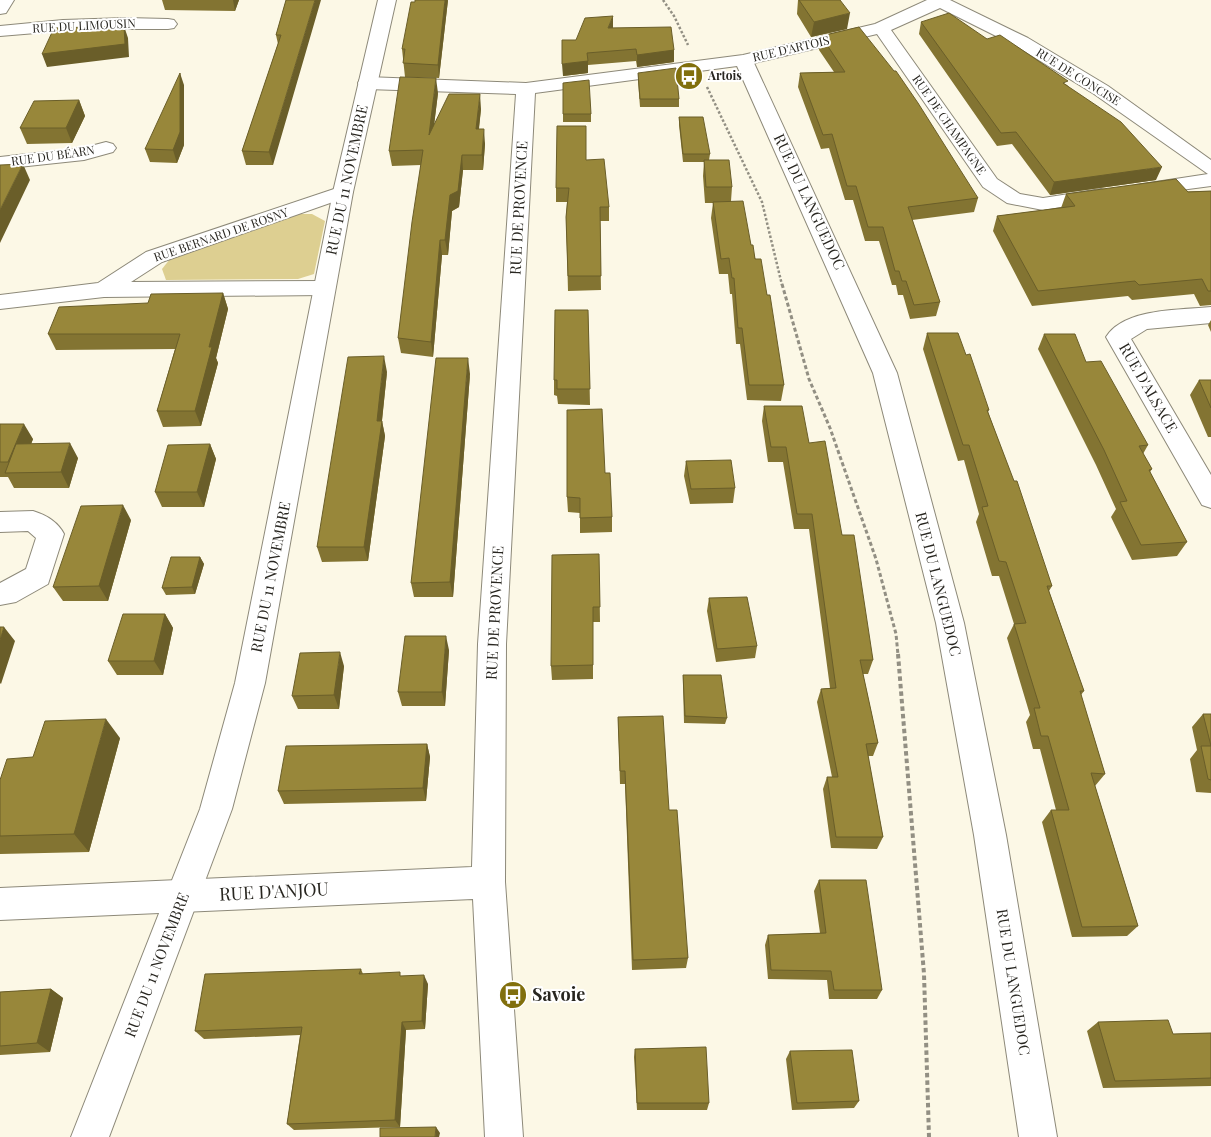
<svg xmlns="http://www.w3.org/2000/svg" width="1211" height="1137" viewBox="0 0 1211 1137" font-family="'Playfair Display',serif">
  <rect width="100%" height="100%" fill="#fcf8e6"/>
  <path fill="#ddcf91" d="M298 214H312L325 221 314 274 298 279 166 280 162 269 170 259Z"/>
  <g fill="none" stroke-linecap="round" stroke-linejoin="round">
    <defs>
      <path id="minor" d="M0 0H14L6 13 0 14Z
        M927 0H950L1028 38 1108 86 1211 160V186L1143 195 1136 193 1133 189 1136 185 1208 174 1094 94 1016 46 940 8 891 30 997 179 1020 194 1043 198 1101 189 1108 191 1111 195 1108 199 1043 210 1007 203 983 187 877 34 754 63 897 373 964 623 1006 835 1057 1137H1019L974 835 936 623 873 373 737 66 535 93 506 644 505 882 523 1137H485L473 899 0 920V888L472 867 478 644 516 94 367 89 360 87 358 83 360 79 367 77 526 83 743 55 875 24Z
        M126 18 168 19 174 20 177 24 174 28 168 29H84L0 36V26L63 20Z
        M106 142 113 144 116 148 113 152 84 160 0 169V157L83 148Z
        M343 186 350 188 353 192 350 196 162 262 131 282 324 281 332 283 335 288 332 293 324 295 104 297 0 309V295L98 283 146 252Z
        M1211 307V323L1147 329 1131 339 1211 475V508L1202 505 1106 337C1124 308 1181 310 1211 307Z
        M33 511C46 515 58 522 64 534L48 584 16 602 0 605V583L26 569 36 538 28 531 0 532V512Z"/>
      <path id="tertiary" d="M378 0H396L353 192 265 683 232 809 109 1137H71L200 809 235 683 333 192Z"/>
    </defs>
    <use href="#minor" stroke="#8d8979" stroke-width="2"/>
    <use href="#tertiary" stroke="#8d8979" stroke-width="2"/>
    <path stroke="#928f83" stroke-width="2.5" stroke-dasharray="2.5 2" stroke-linecap="butt" d="M663 0 674 16 688 45
      M707 87 762 202 782 285"/>
    <path stroke="#928f83" stroke-width="3" stroke-dasharray="4 2.5" stroke-linecap="butt" d="M782 284 809 379 830 428 876 559 896 634 898 655"/>
    <path stroke="#928f83" stroke-width="4" stroke-dasharray="4.5 3" stroke-linecap="butt" d="M898 654 924 974 929 1137"/>
    <use href="#minor" fill="#fff" fill-rule="evenodd"/>
    <use href="#tertiary" fill="#fff" fill-rule="evenodd"/>
  </g>
  <path fill="#837432" d="M162 0H239L235 11 165 10Z
    M286 0 273 165H246L242 151 278 44 276 35Z
    M448 0 439 78 405 77 402 49Z
    M798 0H840L847 29 811 37 797 14Z
    M921 22 987 39 1067 85 1156 180 1050 195 1012 144 997 146 919 34Z
    M613 28 674 50V62L637 67 636 61 588 65V73L563 76 576 40Z
    M821 36 978 198 974 212 912 220 940 302 936 316 910 319 903 295H898L896 285H892L879 241H865L853 200H845L829 148 821 149 798 87 800 73 834 72 819 50Z
    M638 73 679 99V107H640L638 81Z
    M563 83 591 114V122H563Z
    M184 85V145L177 163 150 162 145 149Z
    M438 93 434 125 481 109 479 129 485 144 483 170H463L459 207 452 211 448 255H442L433 357 401 353 398 338 421 165 392 166 389 151Z
    M79 100 85 116 72 143 27 144 20 128Z
    M679 117 710 154 709 160 732 187 731 201 751 245 767 295 784 385 781 401 747 400 740 344H736L732 294H730L728 274H719L711 218 713 203H705L703 176 704 162H683L679 125Z
    M586 160 609 207V221H600L601 290 568 291 566 217 567 202H556V188Z
    M1211 191V305L1200 306 1194 294 1132 300 1128 296 1032 306 993 231 997 216 1061 208 1066 194Z
    M223 293 228 309 216 358 218 363 201 426 163 427 157 411 175 349 56 350 48 334 148 303Z
    M588 310 590 405 558 404 557 396 554 395V380Z
    M1211 320V332L1208 325Z
    M927 333 966 355 989 410 988 412 1052 586 1049 591 1084 691 1081 695 1105 774 1095 786 1138 926 1127 936 1072 937 1042 822 1051 810H1056L1040 749H1033L1026 722 1030 715 1007 638 1014 624 999 576H992L976 522 979 514 964 460 958 461 923 349Z
    M1044 334 1086 362 1148 445 1143 454 1152 469 1150 472 1187 542 1177 556 1132 560 1111 517 1116 509 1096 465 1038 349Z
    M387 372 382 421 385 436 368 561 322 562 317 547Z
    M470 374 453 597H414L411 583Z
    M1199 380H1211V437H1208L1190 395Z
    M764 406 809 443 842 535 873 660 868 674H863L878 743 873 756H868L883 837 877 849 831 848 823 789 827 777H832L817 702 821 689 830 688 809 529H794L783 462H768L762 421Z
    M0 424 33 439 31 444 78 458 69 488H14L8 477H0Z
    M210 444 216 459 204 507H162L155 492Z
    M686 461 735 488 733 503 690 504 684 476Z
    M605 473 612 517V532L580 533V513L568 512 567 497Z
    M131 520 108 601H63L53 587Z
    M599 554 600 622H593V679L552 680 551 666Z
    M200 557 204 564 195 594 166 595 162 588Z
    M709 598 757 646 755 658 716 662 707 611Z
    M165 614 173 628 163 675H117L108 661Z
    M449 650 445 706H402L398 692Z
    M344 666 339 709H298L292 696Z
    M683 675 727 718 725 724 684 723 683 682Z
    M1203 714H1211V793L1196 792 1190 759 1197 750 1192 727Z
    M618 717 669 810 688 958 686 968 632 970 625 784H620Z
    M120 738 89 852 0 854V780Z
    M427 744 430 757 426 801 284 804 278 791Z
    M819 880 882 990 877 999H829L827 980 768 979 765 945 768 935 820 933 814 891Z
    M361 969 363 974 401 976 428 984 425 1029 406 1030 400 1127 294 1130 287 1124 300 1035 204 1039 195 1031Z
    M51 989 63 998 50 1052 0 1055V992Z
    M1098 1022 1173 1034 1211 1033V1086L1103 1088 1087 1031Z
    M635 1049 709 1103 707 1110H637L634 1057Z
    M790 1051 859 1101 854 1108 792 1110 786 1059Z"/>
  <path fill="#6a5e29" d="M233 0H239L235 11Z
    M315 0H321L273 165 269 152Z
    M445 0H448L439 78 438 65Z
    M850 13 847 29 811 37 814 22Z
    M613 16V28H608Z
    M124 26 128 38 129 57 47 67 42 54Z
    M674 50V62L637 67V55Z
    M588 61V73L563 76 562 64Z
    M180 73 184 85V145L177 163 173 150Z
    M436 78 438 93 431 150 429 135Z
    M480 94 481 109 477 144 476 129Z
    M79 100 85 116 72 143 66 128Z
    M484 129 485 144 483 170 482 155Z
    M462 155 463 170 459 207 452 211 448 255 445 240 450 195Z
    M23 164 30 180 0 243V210Z
    M1162 167 1156 180 1050 195 1054 182Z
    M440 240 442 255 433 357 431 342Z
    M223 293 228 309 216 358 218 363 201 426 195 411 209 347Z
    M384 356 387 372 381 429 382 421 385 436 368 561 364 547 377 421Z
    M468 358 470 374 453 597 450 582Z
    M24 424 33 439 20 473 8 462Z
    M70 443 78 458 69 488 61 472Z
    M210 444 216 459 204 507 197 492Z
    M123 505 131 520 108 601 99 586Z
    M200 557 204 564 195 594 192 587Z
    M165 614 173 628 163 675 154 661Z
    M4 627 15 641 1 684 0 683V640Z
    M446 636 449 650 445 706 442 692Z
    M340 652 344 666 339 709 334 695Z
    M106 719 120 738 89 852 74 834Z
    M427 744 430 757 426 801 423 788Z
    M424 975 428 984 425 1029 422 1021Z
    M51 989 63 998 50 1052 37 1043Z
    M402 1022 406 1030 400 1127 395 1120Z
    M436 1127 440 1133 439 1137H435Z"/>
  <path fill="#98873a" stroke="#6a5e29" d="M286 0H315L269 152 242 151 281 35H276Z
    M415 0H445L438 65 403 63 405 49H402L411 2H415Z
    M799 0H840L850 13 814 22Z
    M949 13 987 39 1000 35 1068 81 1063 83 1121 122 1162 167 1054 182 1016 132 1001 133 921 22Z
    M613 16 608 28 671 27 674 50 637 55 636 49 587 53 588 61 562 64V40H576L585 18Z
    M124 26 125 44 42 54 54 28Z
    M859 27 894 71H896L918 103 978 198 908 207 940 302 914 305 906 281H902L899 271H895L883 227H868L856 186H847L832 134 823 135 800 73 845 72 821 36Z
    M676 68 679 99H640L638 73Z
    M180 73V132L173 150 145 149Z
    M400 77 436 78 429 135 449 94H480L476 129H484L482 155H462L458 191 450 195 445 240H440L431 342 398 338 412 222 423 150 389 151Z
    M589 80 591 114H563V83Z
    M79 100 66 128H20L34 101Z
    M679 117H703L710 154H683Z
    M557 126H586V160L604 159 609 207H600L601 276H568L566 217 569 188H556Z
    M704 160H729L732 187H706Z
    M23 164 0 210V165Z
    M1176 179 1188 192 1211 191V291H1208L1202 279 1139 285 1135 281 1038 291 997 216 1075 206 1066 194Z
    M743 201 751 245H753L755 259H761L767 295H770L784 385H749L742 328H738L734 278H732L729 258 721 259 713 202Z
    M223 293 209 347H212L195 411H157L180 334H48L59 307 148 303 151 294Z
    M555 310H588L590 389H557V380H554Z
    M927 333H958L966 355 970 354 989 410H987L1014 481H1017L1052 586H1047L1084 691H1080L1105 774 1091 773 1138 926 1082 927 1051 810H1069L1048 736H1041L1034 708H1040L1014 624 1026 623 1006 562 999 561 982 507 988 506 969 445H963Z
    M1044 334H1075L1086 362 1101 361 1148 445 1139 446 1152 469 1149 470 1187 542 1141 545 1120 502 1127 501 1104 450Z
    M384 356 377 421H382L364 547H317L348 357Z
    M436 358H468L450 582 411 583Z
    M1199 380H1211V408Z
    M764 406H802L809 443 825 441 842 535H854L873 660H860L878 743 866 744 883 837H836L827 777H838L821 689 836 688 812 514H797L786 447H771Z
    M602 409 605 473H610L612 517 580 518V498L567 497V410Z
    M0 424H24L8 462H0Z
    M70 443 61 472 5 473 16 444Z
    M210 444 197 492H155L168 445Z
    M731 460 735 488 691 489 686 461Z
    M123 505 99 586 53 587 81 506Z
    M599 554 600 607H593V665L551 666 552 555Z
    M171 557H200L192 587 162 588Z
    M747 597 757 646 717 649 709 598Z
    M123 614H165L154 661H108Z
    M0 627H4L0 640Z
    M405 636H446L442 692H398Z
    M340 652 334 695 292 696 300 653Z
    M683 675H721L727 718 685 716Z
    M1203 714H1211V780L1208 779 1201 746H1211Z
    M663 716 669 810H677L688 958 633 960 625 771H620L618 717Z
    M106 719 74 834 0 836V780L7 759 33 757 45 721Z
    M427 744 423 788 278 791 286 746Z
    M819 880H866L882 990H834L831 971 771 970 768 935 826 933Z
    M361 969 359 974 400 972V976L424 975 422 1021 402 1022 395 1120 287 1124 302 1027 195 1031 205 974Z
    M51 989 37 1043 0 1046V992Z
    M1168 1020 1173 1034 1211 1033V1078L1115 1081 1098 1022Z
    M706 1047 709 1103H637L635 1049Z
    M852 1050 859 1101 797 1103 790 1051Z
    M436 1127 435 1137H380V1128Z"/>
  <defs>
    <symbol id="bus-disc" viewBox="-11 -11 22 22"><circle r="9.5" fill="#816f0d" stroke="#fff"/><path d="M-5-6H5V4H4V6H2V4H-2V6H-4V4H-5ZM-3.5-4V0h7V-4ZM-3.5 1.2v1.5H-2V1.2ZM2 1.2v1.5H3.5V1.2Z" fill="#fff"/></symbol>
  </defs>
  <g fill-rule="evenodd">
    <use href="#bus-disc" x="673" y="60" width="32" height="32"/>
    <use href="#bus-disc" x="497" y="979" width="32" height="32"/>
  </g>
  <g text-anchor="middle" stroke-width="4" stroke-linejoin="round" paint-order="stroke">
    <g font-size="12" fill="#282620" stroke="#fff">
      <text transform="translate(84 26) rotate(-3)" y="4">RUE DU LIMOUSIN</text>
      <text transform="translate(791 49) rotate(-13)" y="4">RUE D'ARTOIS</text>
      <text transform="translate(1078 77) rotate(32)" y="4">RUE DE CONCISE</text>
      <text transform="translate(949 125) rotate(55)" y="4">RUE DE CHAMPAGNE</text>
      <text transform="translate(53 156) rotate(-8)" y="4">RUE DU BÉARN</text>
      <text transform="translate(221 235) rotate(-19)" y="4">RUE BERNARD DE ROSNY</text>
    </g>
    <g font-size="12" font-weight="bold" fill="#282620" stroke="#fff" text-anchor="start">
      <text x="708" y="80">Artois</text>
    </g>
    <g font-size="15" fill="#282620" stroke="#fff">
      <text transform="translate(347 180) rotate(-78)" y="5">RUE DU 11 NOVEMBRE</text>
      <text transform="translate(809 202) rotate(65)" y="5">RUE DU LANGUEDOC</text>
      <text transform="translate(519 208) rotate(-87)" y="5">RUE DE PROVENCE</text>
      <text transform="translate(1148 388) rotate(60)" y="5">RUE D'ALSACE</text>
      <text transform="translate(271 577) rotate(-79)" y="5">RUE DU 11 NOVEMBRE</text>
      <text transform="translate(938 584) rotate(76)" y="5">RUE DU LANGUEDOC</text>
      <text transform="translate(495 613) rotate(-87)" y="5">RUE DE PROVENCE</text>
      <text transform="translate(157 965) rotate(-69)" y="5">RUE DU 11 NOVEMBRE</text>
      <text transform="translate(1013 982) rotate(81)" y="5">RUE DU LANGUEDOC</text>
    </g>
    <g font-size="18" fill="#282620" stroke="#fff">
      <text transform="translate(274 892) rotate(-3)" y="6">RUE D'ANJOU</text>
    </g>
    <g font-size="18" font-weight="bold" fill="#282620" stroke="#fff" text-anchor="start">
      <text x="532" y="1001">Savoie</text>
    </g>
  </g>
</svg>
